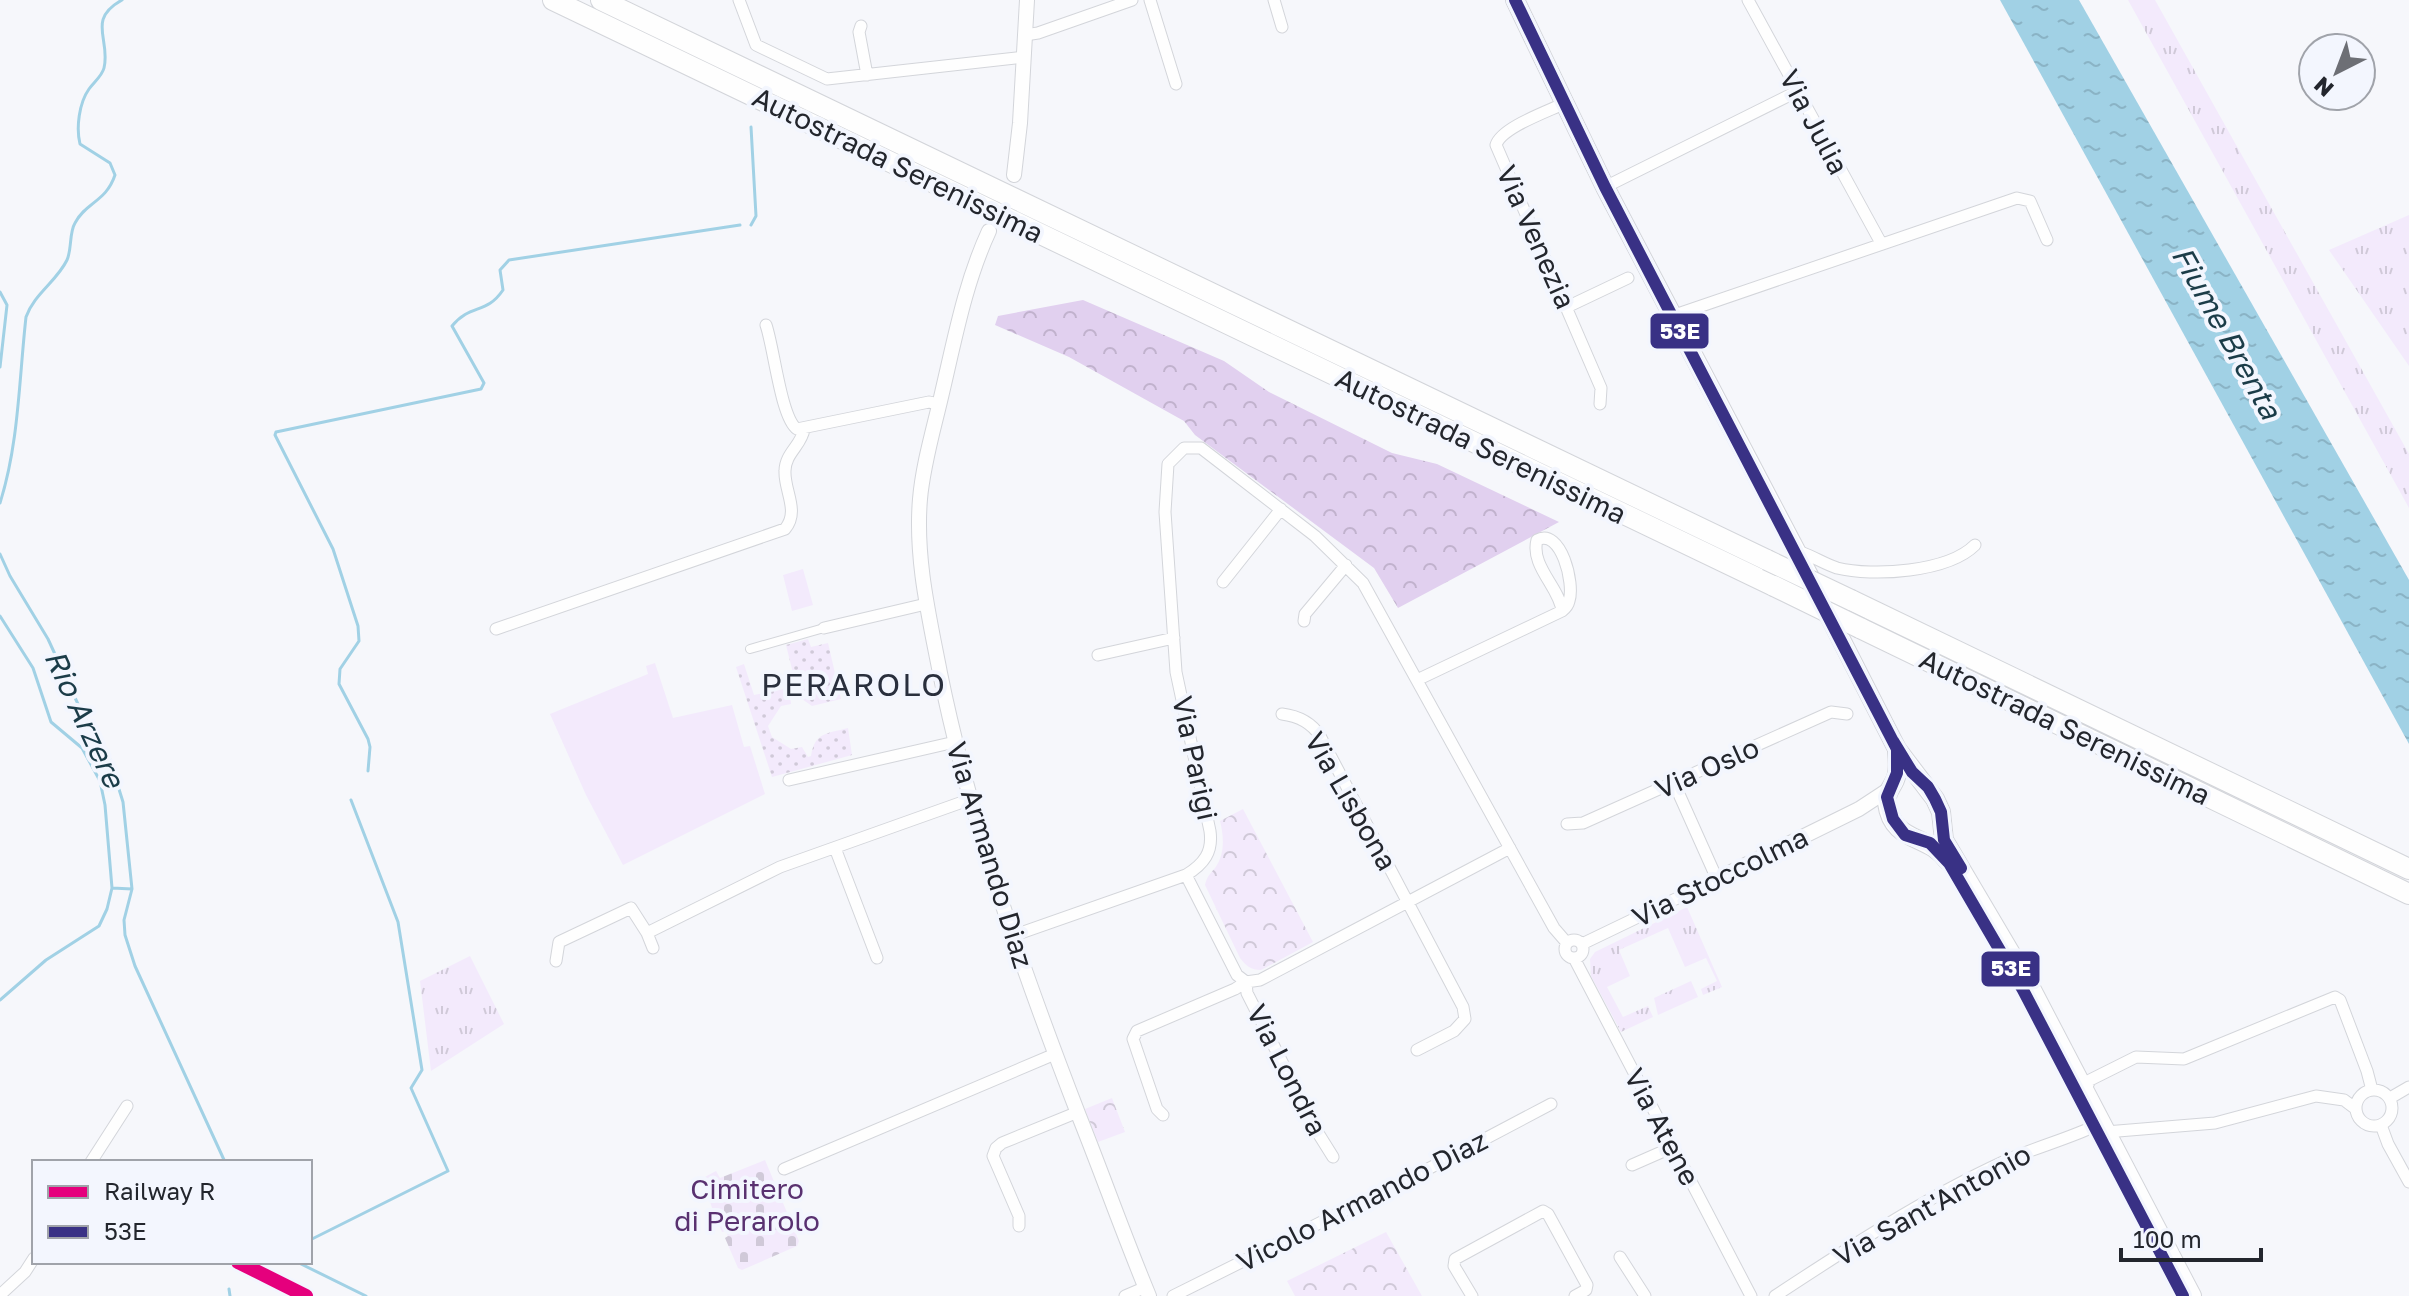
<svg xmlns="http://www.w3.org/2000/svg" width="2409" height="1296" viewBox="0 0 2409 1296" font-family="'Golos Text',sans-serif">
  <defs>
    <pattern id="grass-tufts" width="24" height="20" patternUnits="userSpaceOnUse" patternTransform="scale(2)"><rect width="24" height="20" fill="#f3eafc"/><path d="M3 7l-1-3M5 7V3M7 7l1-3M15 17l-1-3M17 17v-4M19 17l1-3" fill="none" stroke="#d0c9d8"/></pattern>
    <pattern id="forest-crowns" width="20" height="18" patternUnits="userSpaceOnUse" patternTransform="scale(2)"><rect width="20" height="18" fill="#e1d0ef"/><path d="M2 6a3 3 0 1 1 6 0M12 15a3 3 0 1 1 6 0" fill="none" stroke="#c1b2cd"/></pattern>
    <pattern id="cemetery-stones" width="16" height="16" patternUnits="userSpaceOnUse" patternTransform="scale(2)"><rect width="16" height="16" fill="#f3eafc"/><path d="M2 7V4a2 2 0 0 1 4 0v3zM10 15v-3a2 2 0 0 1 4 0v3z" fill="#d0c9d8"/></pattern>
    <pattern id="park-crowns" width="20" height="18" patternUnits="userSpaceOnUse" patternTransform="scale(2)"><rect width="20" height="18" fill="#f3eafc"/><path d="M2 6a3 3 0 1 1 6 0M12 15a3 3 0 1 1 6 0" fill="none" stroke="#d0c9d8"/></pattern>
    <pattern id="garden-dots" width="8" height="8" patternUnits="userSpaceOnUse" patternTransform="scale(2)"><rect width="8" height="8" fill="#f3eafc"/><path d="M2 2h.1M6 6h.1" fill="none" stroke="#d0c9d8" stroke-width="1.8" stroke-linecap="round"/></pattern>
    <pattern id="water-ripples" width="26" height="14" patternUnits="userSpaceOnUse" patternTransform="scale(2)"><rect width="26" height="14" fill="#a1d1e5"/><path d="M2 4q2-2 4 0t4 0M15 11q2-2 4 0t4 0" fill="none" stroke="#8ab3c5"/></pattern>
  </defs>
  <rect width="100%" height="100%" fill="#f6f7fb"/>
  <path fill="url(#grass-tufts)" d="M2128 0H2155L2409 454V508Z
    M2409 215V366L2329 250Z
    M1687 907 1722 987 1703 995 1701 989 1717 981 1706 958 1685 967 1668 928 1619 950 1630 976 1607 987 1623 1017 1648 1006 1653 1017 1621 1032 1591 976 1590 959 1595 952Z
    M470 956 504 1024 431 1071 420 981Z
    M1691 981 1698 997 1658 1015 1654 998Z"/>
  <path fill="url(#forest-crowns)" d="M1083 300 1224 361 1269 392 1392 453 1437 464 1559 522 1398 608 1374 568 1195 435 1184 421 1069 357 995 325 998 316Z"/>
  <path fill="url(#cemetery-stones)" d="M765 1160 799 1241 797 1246 742 1270 738 1268 725 1238 728 1236 726 1231 722 1232 715 1215 711 1216 709 1210 712 1208 703 1178 716 1171 720 1178Z"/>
  <path fill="url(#park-crowns)" d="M1243 809 1313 942 1261 970C1251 970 1246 966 1240 958L1205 885C1207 876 1210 874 1215 868 1225 854 1224 837 1220 821Z
    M1112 1098 1125 1132 1098 1142 1085 1109Z
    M1386 1232 1422 1296H1295L1287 1281Z"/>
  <path fill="url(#garden-dots)" d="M808 639 811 647 828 643 841 699 812 706 799 697 786 645Z
    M744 664 754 695 789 688 791 704 781 706 768 726 772 737 791 749 802 747 808 757 811 756C815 732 826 734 848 728L852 755 772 777 736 667Z"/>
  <path fill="#f3eafc" d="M803 569 813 605 792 611 783 575Z
    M655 663 673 718 732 705 744 747 750 746 765 794 623 865 586 795 550 714 648 674 646 666Z"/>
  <path fill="url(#water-ripples)" d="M2000 0H2079L2409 580V744Z"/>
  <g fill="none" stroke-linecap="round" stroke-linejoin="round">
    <path stroke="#a1d1e5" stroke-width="3" d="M751 127 756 216 751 225
      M0 292 7 305 0 367
      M0 503C19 443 19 379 26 317 34 294 57 281 67 260 72 249 69 233 75 223 86 202 106 202 115 175L110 163 80 144C76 128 79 103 89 89 94 82 102 76 104 68 111 39 86 20 122 0
      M0 554 10 576 48 639 83 715 109 757 113 770 123 802 132 889 124 920 125 935 135 966 225 1162
      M0 616 33 668 51 722 82 748 100 781 105 805 112 888 107 909 99 926 46 960 0 1000
      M368 771 370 747 368 739 339 684 340 669 359 641 358 626 333 549 275 435 276 432 481 389 484 383 452 326C471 303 486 315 503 290L500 270 509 260 740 225
      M112 888 132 889
      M310 1240 448 1171 411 1088 422 1070 398 922 351 800
      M297 1262 366 1296
      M229 1289 230 1296"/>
    <defs>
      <path id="pedestrian" d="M750 649 824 628"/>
      <path id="minor" d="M739 0 756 45 827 79 1024 57
        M1150 0 1176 84
        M1274 0 1282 27
        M1748 0 1881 243
        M861 26 859 32 867 75
        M1025 35 1038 33 1132 0
        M1563 104C1546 112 1501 128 1496 145L1601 388 1600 404
        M1605 187 1798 91
        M1567 307 1628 278
        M1672 316 2017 198 2030 201 2047 240
        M766 325C774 348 781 418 797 429L929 402 939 404
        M1798 555 1803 553C1814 557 1825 564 1837 568 1873 577 1948 572 1975 545
        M1223 582 1281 509
        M1304 621 1305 614 1346 565
        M824 628 926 604
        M496 629 785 529C800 511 784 491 785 471 785 453 802 445 804 429
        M1098 655 1174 638
        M1417 680 1562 611C1566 608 1568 606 1569 601 1575 584 1561 527 1537 540 1530 566 1560 588 1562 611
        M1282 714C1298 716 1311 722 1320 736L1463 1007 1465 1019 1454 1031 1417 1050
        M789 780 955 742
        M1567 824 1583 823 1831 712 1847 714
        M835 848 877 958
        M1186 875 1237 975 1246 982 1247 993 1318 1133 1333 1157
        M647 933 653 948
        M1012 936 1186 875C1204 864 1213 852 1210 831L1176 672 1165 512 1168 464 1184 448H1201L1315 536 1363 583 1554 928 1567 943
        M1565 949a9 9 0 1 1 18 0a9 9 0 1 1-18 0Z
        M1582 944 1717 879 1674 783
        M1574 958 1751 1296
        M556 961 559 942 631 908 647 933 780 867 971 799
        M2356 1108a18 18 0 1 1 36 0a18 18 0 1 1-36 0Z
        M2085 1091 2090 1080 2136 1057 2184 1059 2335 997 2340 1000 2367 1071 2372 1090
        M2390 1098 2409 1087
        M1163 1115 1157 1109 1133 1039 1137 1031 1235 989 1246 982 1260 980 1510 848
        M2381 1125 2388 1144 2409 1182
        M2106 1132 2215 1123 2316 1096 2344 1100 2356 1109
        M91 1162 127 1106
        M1632 1165 1673 1147
        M784 1169 1055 1054
        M1019 1226V1216L993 1156 996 1148 1002 1143 1078 1112
        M1620 1257 1645 1296
        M0 1295 25 1272 34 1258
        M1125 1296 1146 1287
        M1173 1296 1426 1170 1551 1104
        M1472 1296 1454 1266 1455 1259 1543 1211 1548 1214 1587 1285 1586 1290 1575 1296
        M1775 1296C1848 1248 1923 1199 2003 1162 2033 1148 2065 1140 2095 1126"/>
      <path id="tertiary" d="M1014 175 1020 123 1027 0
        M989 231C965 283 955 338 942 393 934 428 923 464 920 499 915 558 929 616 940 673 971 825 1023 971 1079 1116 1103 1176 1124 1236 1149 1296
        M1717 879 1859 809 1888 790"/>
      <path id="primary" d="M1515 0 1605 187 1814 585
        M1825 608 1897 749 1935 799 1941 812 1944 840 2029 984 2192 1296
        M1897 749C1897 759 1900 770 1895 780 1891 789 1886 792 1887 803 1892 843 1928 834 1947 860"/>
      <path id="motorway" d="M553 0 1774 586
        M601 0 1767 560
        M1851 600 2409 869
        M1860 628 2409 894"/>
    </defs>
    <use href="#pedestrian" stroke="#d3d5da" stroke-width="10"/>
    <use href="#minor" stroke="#d3d5da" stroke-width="13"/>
    <use href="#tertiary" stroke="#d3d5da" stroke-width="16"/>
    <use href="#primary" stroke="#d3d5da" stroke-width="20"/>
    <use href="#motorway" stroke="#d3d5da" stroke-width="22"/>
    <use href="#pedestrian" stroke="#fefefe" stroke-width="8"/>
    <use href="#minor" stroke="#fefefe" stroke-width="11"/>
    <use href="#tertiary" stroke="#fefefe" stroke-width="14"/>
    <use href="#primary" stroke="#fefefe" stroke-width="18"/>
    <use href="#motorway" stroke="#fefefe" stroke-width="20"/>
    <defs>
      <path id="motorway-bridge" d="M1767 560 1851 600
        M1774 586 1860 628"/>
    </defs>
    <use href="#motorway-bridge" stroke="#d3d5da" stroke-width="22" stroke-linecap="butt"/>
    <use href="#motorway-bridge" stroke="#fefefe" stroke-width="20"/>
    <defs>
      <path id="bus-1" d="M1515 0 1605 187 1897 749V773L1887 797 1893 819 1905 835 1930 843 1949 863 2023 990 2183 1296
        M1893 741 1912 772 1928 787 1935 799 1941 812 1944 840 1961 868"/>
    </defs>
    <use href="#bus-1" stroke="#f3f6fe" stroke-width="18"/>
    <use href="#bus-1" stroke="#393185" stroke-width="12"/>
    <defs>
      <path id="rail-1" d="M238 1262 306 1296"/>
    </defs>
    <use href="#rail-1" stroke="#f3f6fe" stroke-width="20"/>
    <use href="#rail-1" stroke="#e5007d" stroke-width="14"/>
  </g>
  <g text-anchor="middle" stroke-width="8" stroke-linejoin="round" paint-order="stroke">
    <g font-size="28" fill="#23262d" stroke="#f3f6fe">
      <text transform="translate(1814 122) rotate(62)" y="10">Via Julia</text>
      <text transform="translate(898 165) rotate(26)" y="10">Autostrada Serenissima</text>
      <text transform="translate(1536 237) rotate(66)" y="10">Via Venezia</text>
      <text transform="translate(1481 446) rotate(26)" y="10">Autostrada Serenissima</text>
      <text transform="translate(2065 727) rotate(26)" y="10">Autostrada Serenissima</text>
      <text transform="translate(1195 758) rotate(78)" y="10">Via Parigi</text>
      <text transform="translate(1707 768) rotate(-24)" y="10">Via Oslo</text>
      <text transform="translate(1351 801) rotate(60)" y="10">Via Lisbona</text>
      <text transform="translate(990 855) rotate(73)" y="10">Via Armando Diaz</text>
      <text transform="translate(1720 877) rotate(-26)" y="10">Via Stoccolma</text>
      <text transform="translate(1287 1070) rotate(63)" y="10">Via Londra</text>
      <text transform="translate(1662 1127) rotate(62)" y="10">Via Atene</text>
      <text transform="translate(1362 1201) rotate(-27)" y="10">Vicolo Armando Diaz</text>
      <text transform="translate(1932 1205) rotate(-29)" y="10">Via Sant'Antonio</text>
    </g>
    <g font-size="28" fill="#593170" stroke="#f3f6fe">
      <text x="747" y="1199">Cimitero<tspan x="747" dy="32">di Perarolo</tspan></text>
    </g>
    <g font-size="30" font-style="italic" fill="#1b3c48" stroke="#f3f6fe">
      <text transform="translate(2226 333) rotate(61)" y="10">Fiume Brenta</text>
      <text transform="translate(84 719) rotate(65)" y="10">Rio Arzere</text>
    </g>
    <g font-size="32" letter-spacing="2" fill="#292f3d" stroke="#f3f6fe">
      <text x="854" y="696">PERAROLO</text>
    </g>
  </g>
  <g stroke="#f3f6fe" stroke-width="3">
    <rect x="1649" y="312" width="61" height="38" rx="8" fill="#393185"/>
    <rect x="1980" y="950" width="61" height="38" rx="8" fill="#393185"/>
  </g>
  <g font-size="22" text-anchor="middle" font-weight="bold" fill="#fff">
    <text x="1680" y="339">53E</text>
    <text x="2011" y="976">53E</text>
  </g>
  <rect x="32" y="1160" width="280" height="104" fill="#f3f6fe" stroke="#a0a3aa" stroke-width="2"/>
  <rect x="48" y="1186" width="40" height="12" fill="#e5007d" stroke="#a0a3aa" stroke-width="2"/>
  <text x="104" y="1200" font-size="24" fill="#23262d">Railway R</text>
  <rect x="48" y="1226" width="40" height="12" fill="#393185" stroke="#a0a3aa" stroke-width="2"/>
  <text x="104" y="1240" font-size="24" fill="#23262d">53E</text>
  <g transform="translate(2337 72) rotate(222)"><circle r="38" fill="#f3f6fe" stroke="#a0a3aa" stroke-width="2"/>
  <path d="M0-6L14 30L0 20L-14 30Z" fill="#6d6f75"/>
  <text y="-12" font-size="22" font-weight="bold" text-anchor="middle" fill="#23262d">N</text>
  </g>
  <path d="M2121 1248v12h140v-12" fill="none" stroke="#23262d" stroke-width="4"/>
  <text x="2133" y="1248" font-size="24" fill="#23262d" stroke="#f3f6fe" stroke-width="6" paint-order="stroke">100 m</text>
</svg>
